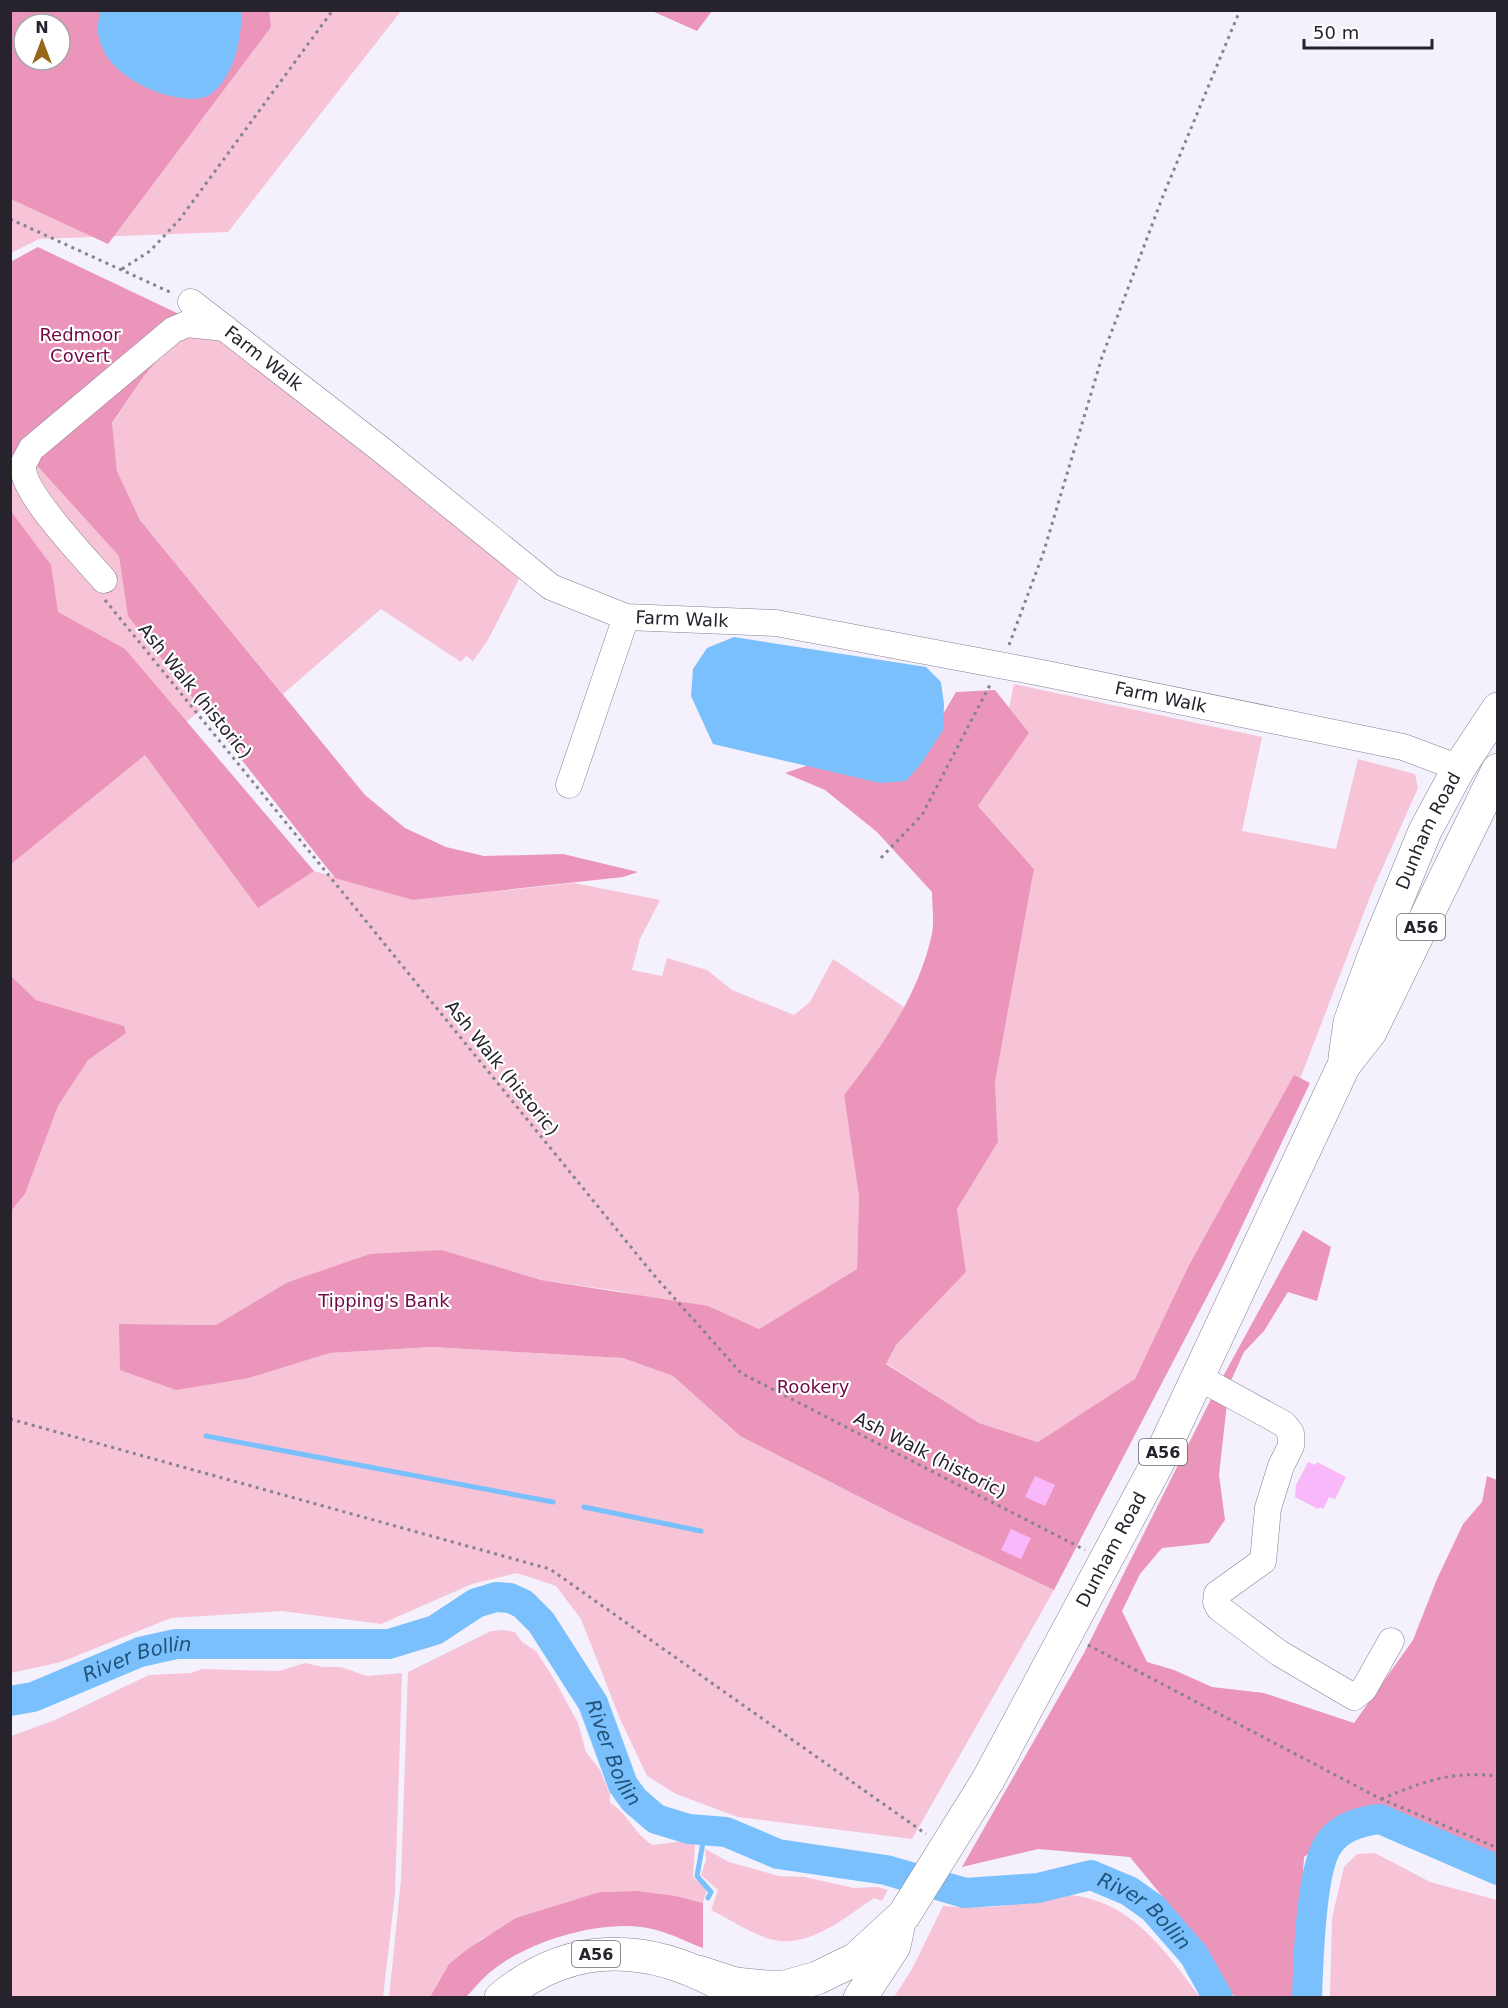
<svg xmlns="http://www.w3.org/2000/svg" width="1508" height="2008" viewBox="0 0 1508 2008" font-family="'DejaVu Sans',sans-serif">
  <rect width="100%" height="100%" fill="#f4f1fc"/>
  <path fill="#f7c3d7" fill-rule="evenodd" d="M11 11H401L228 232 39 239 11 253ZM24 24H60V60H24Z
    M38 247 66 446 248 672 145 755 258 908 314 871 413 900 574 883 660 900 640 939 632 970 662 976 667 958 707 970 732 990 794 1015 810 1002 833 959 904 1007 889 1038 844 1095 859 1197 857 1269 759 1329 738 1320 618 1291 541 1280 442 1250 286 1283 216 1325 119 1324 249 1378 330 1353 432 1347 623 1358 673 1376 740 1436 899 1517 1054 1590 912 1839 738 1817 676 1794 647 1776 620 1719 581 1619 556 1586 517 1573 472 1584 381 1624 282 1611 171 1618 61 1662 11 1673V1211L25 1194 58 1106 88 1059 126 1032 123 1026 36 1000 11 976 10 262Z
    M182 331 231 338 520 577 488 640 473 661 466 656 461 662 381 609 283 694 140 520 117 471 112 424 144 376Z
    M1014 684 1262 737 1242 831 1336 849 1358 759 1415 774 1418 788 1373 889 1300 1079 1294 1076 1189 1265 1136 1379 1038 1442 979 1423 886 1363 896 1345 966 1272 957 1209 998 1142 995 1082 1034 869 978 806 1028 733 1009 708Z
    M504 1630 515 1632 522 1642 536 1651 554 1679 578 1723 586 1752 600 1770 610 1794V1803C628 1813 633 1833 653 1845L684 1841 695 1845 693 1877 707 1890 703 1903 676 1896 638 1891 600 1892 483 1938 449 1964 430 1997 389 1998 401 1879 408 1672 491 1631Z
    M305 1663 323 1667H341L367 1676 402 1673 395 1894 383 1997H11V1736L55 1720 149 1675 191 1673 202 1669 279 1671Z
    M705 1849 729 1862 779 1876 805 1877 854 1888 877 1887 888 1890 882 1901 874 1898C847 1916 810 1948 774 1940 753 1935 731 1920 711 1910L718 1890 701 1875 706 1860Z
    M1375 1853 1430 1882 1497 1900V1997H1330L1332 1918 1344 1867 1357 1854Z
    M1067 1895C1131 1899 1165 1951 1200 1997H894L912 1969 943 1906C987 1910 1025 1904 1067 1895Z"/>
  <path fill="#ea95b9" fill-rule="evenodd" d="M11 11H269L271 27 108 244 11 199ZM24 24H60V60H24Z
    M652 11 712 10V11L697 31Z
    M38 247 181 315 182 331 144 376 112 423 117 471 140 520 365 795 405 828 446 847 484 856 563 854 638 872 623 877 413 900 335 878 128 616 119 556 33 461 11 454V262Z
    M10 510 51 565 58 612 125 649 314 871 258 908 145 755 11 864Z
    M995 690 1029 733 978 806 1034 869 995 1082 998 1142 957 1209 966 1272 896 1345 886 1364 979 1423 1038 1442 1135 1379 1189 1265 1294 1075 1310 1083 1224 1264 1054 1590 899 1517 740 1436 673 1376 623 1358 432 1347 330 1353 249 1378 176 1390 120 1370 119 1324 216 1325 286 1283 370 1254 442 1250 541 1280 708 1306 759 1329 857 1269 859 1197 844 1095C881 1048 917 998 931 938 935 924 932 906 932 892L877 832 825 790 785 773 833 757 923 748 956 692Z
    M11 976 36 1000 124 1026 126 1033 88 1060 58 1106 25 1194 11 1211Z
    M1303 1230 1331 1247 1317 1301 1288 1292 1264 1331 1244 1352 1229 1385 1219 1475 1225 1520 1209 1543 1162 1548 1140 1574 1122 1611 1147 1662 1174 1670 1212 1687 1264 1693 1354 1723 1413 1640 1437 1579 1463 1524 1482 1502 1487 1476 1497 1480V1869L1441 1838 1365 1812 1304 1857 1296 1997 1235 1998 1189 1929 1130 1857 1038 1849 962 1867 1084 1653 1214 1393Z
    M638 1891 676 1896 703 1903V1948C687 1942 672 1934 656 1930 608 1916 525 1941 488 1974 480 1981 473 1990 466 1997H430L449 1964 469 1948 516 1918 600 1892Z"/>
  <path fill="#7ac0fc" d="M100 11H242C241 39 235 75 211 94 201 101 186 99 175 97 145 91 102 69 98 33 97 26 99 18 100 11Z
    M734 637 926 667 941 682 944 704 943 730 921 764 906 781 880 783 713 744 691 696 693 669 707 648Z"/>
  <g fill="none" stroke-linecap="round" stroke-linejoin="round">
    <path stroke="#7ac0fc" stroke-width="5" d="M206 1436 553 1502
      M584 1507 701 1531
      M705 1831 697 1876 711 1892 708 1898"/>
    <g stroke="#7ac0fc" stroke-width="30">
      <path id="s1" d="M10 1701 33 1697 140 1652 176 1644H389L435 1630 476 1603 496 1597 510 1598 523 1604 541 1622 593 1703 623 1785 634 1800 656 1819 689 1829 726 1832 778 1854 886 1870 965 1893 1038 1888 1091 1875 1129 1891 1153 1908 1194 1955 1218 1998"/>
      <path d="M1307 1998C1308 1965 1311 1870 1328 1845 1339 1827 1361 1821 1380 1819L1498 1870"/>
    </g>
  </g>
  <path fill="#f8b8f9" d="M1308 1462 1315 1465 1317 1462 1346 1477 1335 1499 1329 1497 1323 1509 1320 1507 1318 1509 1295 1497 1296 1485Z
    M1035 1476 1055 1485 1045 1506 1025 1497Z
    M1011 1529 1031 1538 1021 1559 1001 1550Z"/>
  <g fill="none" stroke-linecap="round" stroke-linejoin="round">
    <defs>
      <g id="minor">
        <path id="s2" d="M191 302 383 451 551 587 626 617 776 623 1042 673 1403 747 1459 768"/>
        <path d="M104 580C86 559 21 492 23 466 24 461 29 454 31 449L173 330 187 324 225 328"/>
        <path d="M569 785 626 617"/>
        <path d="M1198 1377 1284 1424 1291 1433V1446L1281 1466 1268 1508 1263 1561 1217 1594 1216 1602 1219 1608 1279 1653 1354 1697 1364 1689 1391 1641"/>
      </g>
      <g id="highway">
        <path id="s3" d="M1345 1057 1350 1022 1376 951 1425 831 1459 768 1498 709"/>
        <path id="s4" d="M698 1972 735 1984 766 1987H785L817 1978 856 1959 904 1915 988 1780 1156 1466 1344 1065 1370 1032 1498 770"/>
        <path d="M501 1998C568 1942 643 1943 717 1982"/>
        <path d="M860 1998 894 1946 898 1927"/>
      </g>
    </defs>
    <use href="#minor" stroke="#857e95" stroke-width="27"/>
    <use href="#highway" stroke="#857e95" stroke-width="34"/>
    <path stroke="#86838d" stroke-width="3" stroke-dasharray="3 4.5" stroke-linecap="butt" d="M10 219 172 293
      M122 269 150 251 180 219 333 10
      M105 600 652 1273 741 1373 1085 1550
      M1009 645 1043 554 1102 357 1163 196 1240 10
      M881 858 922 815 991 683
      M10 1419 550 1569 926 1834
      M1088 1645 1381 1799 1498 1848
      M1381 1799C1426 1781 1449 1771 1498 1776"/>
    <use href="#minor" stroke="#fff" stroke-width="26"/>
    <use href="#highway" stroke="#fff" stroke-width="33"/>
  </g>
  <g text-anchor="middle" stroke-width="4.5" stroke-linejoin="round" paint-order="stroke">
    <g fill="#fff" stroke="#67656b" stroke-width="1.5">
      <rect x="1397" y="914" width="48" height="26" rx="4.5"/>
      <rect x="1139" y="1439" width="48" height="26" rx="4.5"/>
      <rect x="572" y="1941" width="48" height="26" rx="4.5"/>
    </g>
    <g font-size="16" font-weight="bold" fill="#26232c">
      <text x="1421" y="933">A56</text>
      <text x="1163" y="1458">A56</text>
      <text x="596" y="1960">A56</text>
    </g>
    <g font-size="18" fill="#700944" stroke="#fff">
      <text x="80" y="341">Redmoor<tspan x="80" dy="21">Covert</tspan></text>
      <text x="384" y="1307">Tipping's Bank</text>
      <text x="813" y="1393">Rookery</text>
    </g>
    <g font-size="18" fill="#26232c" stroke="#fff">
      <text dy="6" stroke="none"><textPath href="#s2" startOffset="92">Farm Walk</textPath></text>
      <text dy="6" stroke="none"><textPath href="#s2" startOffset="596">Farm Walk</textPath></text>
      <text transform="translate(195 691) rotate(51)" y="6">Ash Walk (historic)</text>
      <text dy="6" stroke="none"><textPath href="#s2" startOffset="1082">Farm Walk</textPath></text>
      <text dy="6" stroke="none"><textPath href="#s3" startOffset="242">Dunham Road</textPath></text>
      <text transform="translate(502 1068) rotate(51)" y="6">Ash Walk (historic)</text>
      <text transform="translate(930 1455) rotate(27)" y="6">Ash Walk (historic)</text>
      <text dy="6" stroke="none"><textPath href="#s4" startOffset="651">Dunham Road</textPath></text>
    </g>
    <g font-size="20" font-style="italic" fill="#21537b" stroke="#fff">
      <text dy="7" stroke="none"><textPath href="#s1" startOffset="135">River Bollin</textPath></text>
      <text dy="7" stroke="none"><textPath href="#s1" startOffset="711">River Bollin</textPath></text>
      <text dy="7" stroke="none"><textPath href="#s1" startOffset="1305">River Bollin</textPath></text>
    </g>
  </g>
  <rect width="1508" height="2008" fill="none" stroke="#26232c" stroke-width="24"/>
  <g transform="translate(42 42)"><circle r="28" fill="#ffffff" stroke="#a8a7ab" stroke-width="1.5"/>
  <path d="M0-4.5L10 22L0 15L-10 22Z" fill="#986719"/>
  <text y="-9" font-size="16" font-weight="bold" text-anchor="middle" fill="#26232c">N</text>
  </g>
  <path d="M1304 39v9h128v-9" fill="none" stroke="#26232c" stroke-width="3"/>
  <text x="1313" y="39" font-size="18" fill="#26232c" stroke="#ffffff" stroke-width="4.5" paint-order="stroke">50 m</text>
</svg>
